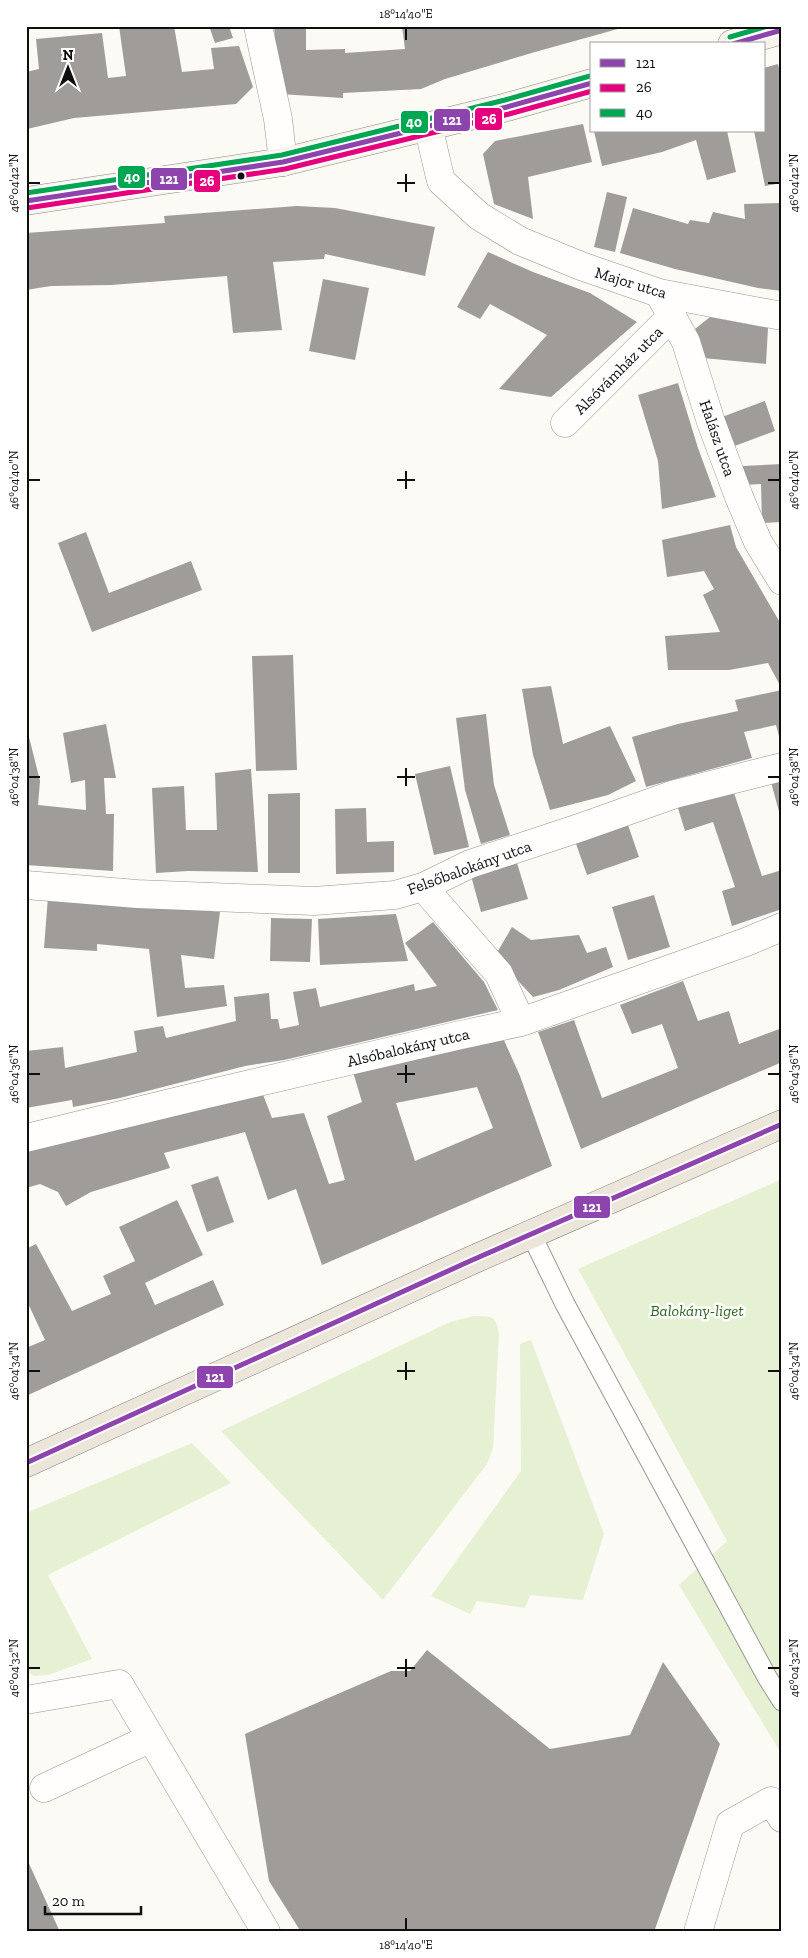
<svg xmlns="http://www.w3.org/2000/svg" width="808" height="1958" viewBox="0 0 808 1958" font-family="'Zilla Slab',serif">
  <rect width="100%" height="100%" fill="#fcfaf4"/>
  <path fill="#e6f1d4" d="M782 1179V1755L679 1585 727 1541 578 1269Z
    M474 1316C491 1317 496 1314 499 1334L493 1448 487 1464 383 1600 221 1431 450 1322Z
    M531 1340 604 1534 583 1600 530 1595 525 1608 477 1601 470 1614 431 1596 521 1471 520 1344Z
    M192 1443 231 1483 48 1575 92 1659 48 1675 34 1676 26 1671V1513Z"/>
  <path fill="#9f9c99" fill-rule="evenodd" d="M119 26H174L182 72 214 69 211 48 239 46 253 87 236 104 74 118 27 129 26 72 39 69 36 39 102 33 108 78 126 76Z
    M209 26H229L233 38 215 43Z
    M274 26H306V50L345 49V53L405 49 402 26 625 27 535 52 445 79 421 89 343 93V98L280 94Z
    M778 64 782 83V183L765 186 754 131H764V68Z
    M583 124 592 162 528 177 533 219 494 204 483 154 495 141Z
    M594 131H727L736 172 707 180 696 140 662 152 602 166Z
    M607 192 627 197 615 252 594 247Z
    M782 203V291L758 288 675 269 620 253 633 208 688 224 690 220 709 223 713 212 745 219 744 204Z
    M297 206 335 208 435 227 425 276 325 254 324 259 273 262 282 330 233 333 227 276 111 285 51 286 26 290V233L165 223 164 216Z
    M488 252 533 272 590 293 637 322 551 397 499 389 547 335 490 304 480 319 457 307Z
    M323 279 369 288 355 360 309 351Z
    M710 317 768 328 766 364 703 358 690 333Z
    M678 383 698 448 716 497 662 509 658 461 638 395Z
    M765 401 775 431 732 447 722 417Z
    M782 464V522L762 523 761 484 744 485 743 466Z
    M730 525 736 547 782 626V689L768 663 729 670H668L665 636 720 632 703 595 714 589 704 571 667 577 662 540Z
    M86 532 109 593 191 561 202 590 92 632 58 543Z
    M293 655 297 770 256 771 252 656Z
    M551 686 563 744 610 726 636 781 608 795 550 810 533 755 522 689Z
    M782 690V747L776 725 744 732 752 758 646 787 632 737 678 724 738 711 735 700Z
    M486 714 494 785 510 835 481 844 465 790 456 718Z
    M106 724 116 778H104L106 814H114L113 871 26 865V725L40 781 38 805 86 810 85 780 71 783 63 733Z
    M450 766 469 847 434 855 415 774Z
    M251 769 258 872 188 871 156 873 152 788 184 786 186 830H217L215 773Z
    M782 779V819H781L771 782Z
    M732 787 762 876 782 870V909L732 926 722 891 735 887 713 822 685 831 677 805Z
    M300 793V873H268V794Z
    M366 808 367 842 394 841V872L336 874 335 809Z
    M627 822 639 857 587 875 575 841Z
    M517 863 528 899 481 912 471 876Z
    M654 895 670 947 628 960 612 907Z
    M48 897 100 900 220 912 214 959 181 955 185 988 224 985 227 1006 157 1017 149 949 97 944V951L44 948Z
    M396 914 408 961 320 965 318 919Z
    M271 918 312 919 310 962 270 961Z
    M433 922 484 982 498 1010 284 1060 245 1066 120 1098 73 1107 72 1100 26 1108V1051L63 1047 65 1068 137 1052 134 1031 163 1026 166 1038 236 1021 234 997 269 993 271 1019H278L280 1029 299 1025 293 992 316 988 320 1007 414 984 415 991 437 986 405 943Z
    M512 927 531 940 579 935 587 953 606 947 613 967 559 990 533 997 495 956Z
    M683 981 698 1021 729 1011 739 1044 782 1028V1062L581 1149 538 1032 574 1020 602 1098 678 1068 662 1024 632 1034 620 1005Z
    M503 1038 520 1076 552 1166 322 1265 296 1189 268 1200 245 1132 164 1153 170 1168 91 1192 66 1206 58 1192 40 1184 26 1188V1150L262 1092 272 1118 304 1113 329 1184 345 1180 327 1116 362 1102 353 1072ZM477 1087 493 1128 415 1161 396 1103Z
    M218 1176 234 1222 207 1232 191 1185Z
    M177 1200 203 1255 145 1283 155 1305 213 1280 224 1305 26 1396V1348L45 1340 26 1299V1249L36 1244 72 1311 111 1294 103 1276 135 1261 119 1227Z
    M427 1650 550 1749 630 1735 663 1662 720 1744 654 1932H301L269 1881 245 1734 391 1671H410Z
    M26 1857 60 1932H26Z"/>
  <g fill="none" stroke-linecap="round" stroke-linejoin="round">
    <defs>
      <path id="lane" d="M531 1234 565 1304 767 1677 782 1701"/>
      <path id="street" d="M258 26 278 119 283 162
        M428 126 441 181 479 216 520 241 581 266 659 293 782 316
        M659 293 686 342 711 422 739 497 758 542 782 581
        M565 423 672 316
        M26 885 137 894 314 901 395 895 423 887 470 864 579 828 675 794 782 767
        M423 887 499 974 521 1022
        M26 1138 203 1095 456 1036 521 1022 746 942 782 927
        M26 1700 119 1684 266 1932
        M44 1788 151 1738
        M698 1932 730 1824 771 1801 782 1818"/>
      <path id="secondary" d="M732 44 782 30
        M26 201 283 162 507 107 592 83"/>
      <path id="primary" d="M26 1463 470 1261 782 1124"/>
    </defs>
    <use href="#lane" stroke="#969592" stroke-width="21"/>
    <use href="#street" stroke="#969592" stroke-width="29"/>
    <use href="#secondary" stroke="#8c8b89" stroke-width="29"/>
    <use href="#primary" stroke="#83827f" stroke-width="29"/>
    <use href="#lane" stroke="#fffefd" stroke-width="19"/>
    <use href="#street" stroke="#fffefd" stroke-width="28"/>
    <use href="#secondary" stroke="#f5f3ea" stroke-width="28"/>
    <use href="#primary" stroke="#ece6da" stroke-width="28"/>
    <defs>
      <path id="bus-1" d="M733 44 782 30
        M26 201 283 162 507 107 592 83
        M26 1463 470 1261 782 1124"/>
      <path id="bus-2" d="M27 208 285 169 509 114 592 91"/>
      <path id="bus-3" d="M730 37 768 26
        M26 193 282 155 505 100 590 76"/>
    </defs>
    <use href="#bus-1" stroke="#fff" stroke-width="9"/>
    <use href="#bus-2" stroke="#fff" stroke-width="9"/>
    <use href="#bus-3" stroke="#fff" stroke-width="9"/>
    <use href="#bus-1" stroke="#8e44ad" stroke-width="5"/>
    <use href="#bus-2" stroke="#e5007d" stroke-width="5"/>
    <use href="#bus-3" stroke="#00a651" stroke-width="5"/>
  </g>
  <path fill="none" stroke="#0f0f0f" stroke-width="2" d="M406 28V40M406 174V192M28 183H40M397 183H415M768 183H780M406 471V489M28 480H40M397 480H415M768 480H780M406 768V786M28 777H40M397 777H415M768 777H780M406 1065V1083M28 1074H40M397 1074H415M768 1074H780M406 1362V1380M28 1371H40M397 1371H415M768 1371H780M406 1659V1677M28 1668H40M397 1668H415M768 1668H780M406 1918V1930"/>
  <circle fill="#0f0f0f" stroke="#fff" stroke-width="2" cx="241" cy="176" r="4.5"/>
  <g text-anchor="middle" stroke-width="5" stroke-linejoin="round" paint-order="stroke">
    <g font-size="16" fill="#0f0f0f" stroke="#fff">
      <text transform="translate(631 282) rotate(17)" y="6">Major utca</text>
      <text transform="translate(618 370) rotate(-45)" y="6">Alsóvámház utca</text>
      <text transform="translate(718 438) rotate(71)" y="6">Halász utca</text>
      <text transform="translate(469 867) rotate(-20)" y="6">Felsőbalokány utca</text>
      <text transform="translate(408 1047) rotate(-13)" y="6">Alsóbalokány utca</text>
    </g>
    <g font-size="16" font-style="italic" fill="#31661f" stroke="#fff">
      <text x="697" y="1316">Balokány-liget</text>
    </g>
  </g>
  <g stroke="#fff" stroke-width="2">
    <rect x="474" y="107" width="29" height="24" rx="5" fill="#e5007d"/>
    <rect x="433" y="108" width="38" height="24" rx="5" fill="#8e44ad"/>
    <rect x="400" y="110" width="29" height="24" rx="5" fill="#00a651"/>
    <rect x="117" y="165" width="29" height="24" rx="5" fill="#00a651"/>
    <rect x="150" y="167" width="38" height="24" rx="5" fill="#8e44ad"/>
    <rect x="193" y="169" width="28" height="24" rx="5" fill="#e5007d"/>
    <rect x="573" y="1195" width="38" height="24" rx="5" fill="#8e44ad"/>
    <rect x="196" y="1365" width="38" height="24" rx="5" fill="#8e44ad"/>
  </g>
  <g font-size="14" text-anchor="middle" font-weight="bold" fill="#fff">
    <text x="489" y="124">26</text>
    <text x="452" y="125">121</text>
    <text x="414" y="127">40</text>
    <text x="132" y="182">40</text>
    <text x="169" y="184">121</text>
    <text x="207" y="186">26</text>
    <text x="592" y="1212">121</text>
    <text x="215" y="1382">121</text>
  </g>
  <rect width="808" height="1958" fill="none" stroke="#ffffff" stroke-width="55"/>
  <rect x="590" y="42" width="175" height="90" fill="#ffffff" stroke="#9f9f9f"/>
  <rect x="600" y="59" width="25" height="8" fill="#8e44ad" stroke="#9f9f9f"/>
  <text x="636" y="68" font-size="15" fill="#0f0f0f">121</text>
  <rect x="600" y="84" width="25" height="8" fill="#e5007d" stroke="#9f9f9f"/>
  <text x="636" y="92" font-size="15" fill="#0f0f0f">26</text>
  <rect x="600" y="109" width="25" height="8" fill="#00a651" stroke="#9f9f9f"/>
  <text x="636" y="118" font-size="15" fill="#0f0f0f">40</text>
  <g transform="translate(68 68)" stroke="#ffffff" stroke-width="4" paint-order="stroke">
  <path d="M0-4L9 19L0 12L-9 19Z" fill="#0f0f0f"/>
  <text y="-8" font-size="14" font-weight="bold" text-anchor="middle" fill="#0f0f0f">N</text>
  </g>
  <path d="M45 1906v8h96v-8" fill="none" stroke="#0f0f0f" stroke-width="2.5"/>
  <text x="52" y="1906" font-size="15" fill="#0f0f0f" stroke="#ffffff" stroke-width="4" paint-order="stroke">20 m</text>
  <rect x="28" y="28" width="752" height="1902" fill="none" stroke="#0f0f0f" stroke-width="2"/>
  <g font-size="12" text-anchor="middle" fill="#0f0f0f">
    <text x="406" y="18">18°14'40"E</text>
    <text transform="translate(14 183) rotate(-90)" y="4">46°04'42"N</text>
    <text transform="translate(794 183) rotate(-90)" y="4">46°04'42"N</text>
    <text transform="translate(14 480) rotate(-90)" y="4">46°04'40"N</text>
    <text transform="translate(794 480) rotate(-90)" y="4">46°04'40"N</text>
    <text transform="translate(14 777) rotate(-90)" y="4">46°04'38"N</text>
    <text transform="translate(794 777) rotate(-90)" y="4">46°04'38"N</text>
    <text transform="translate(14 1074) rotate(-90)" y="4">46°04'36"N</text>
    <text transform="translate(794 1074) rotate(-90)" y="4">46°04'36"N</text>
    <text transform="translate(14 1371) rotate(-90)" y="4">46°04'34"N</text>
    <text transform="translate(794 1371) rotate(-90)" y="4">46°04'34"N</text>
    <text transform="translate(14 1668) rotate(-90)" y="4">46°04'32"N</text>
    <text transform="translate(794 1668) rotate(-90)" y="4">46°04'32"N</text>
    <text x="406" y="1949">18°14'40"E</text>
  </g>
</svg>
